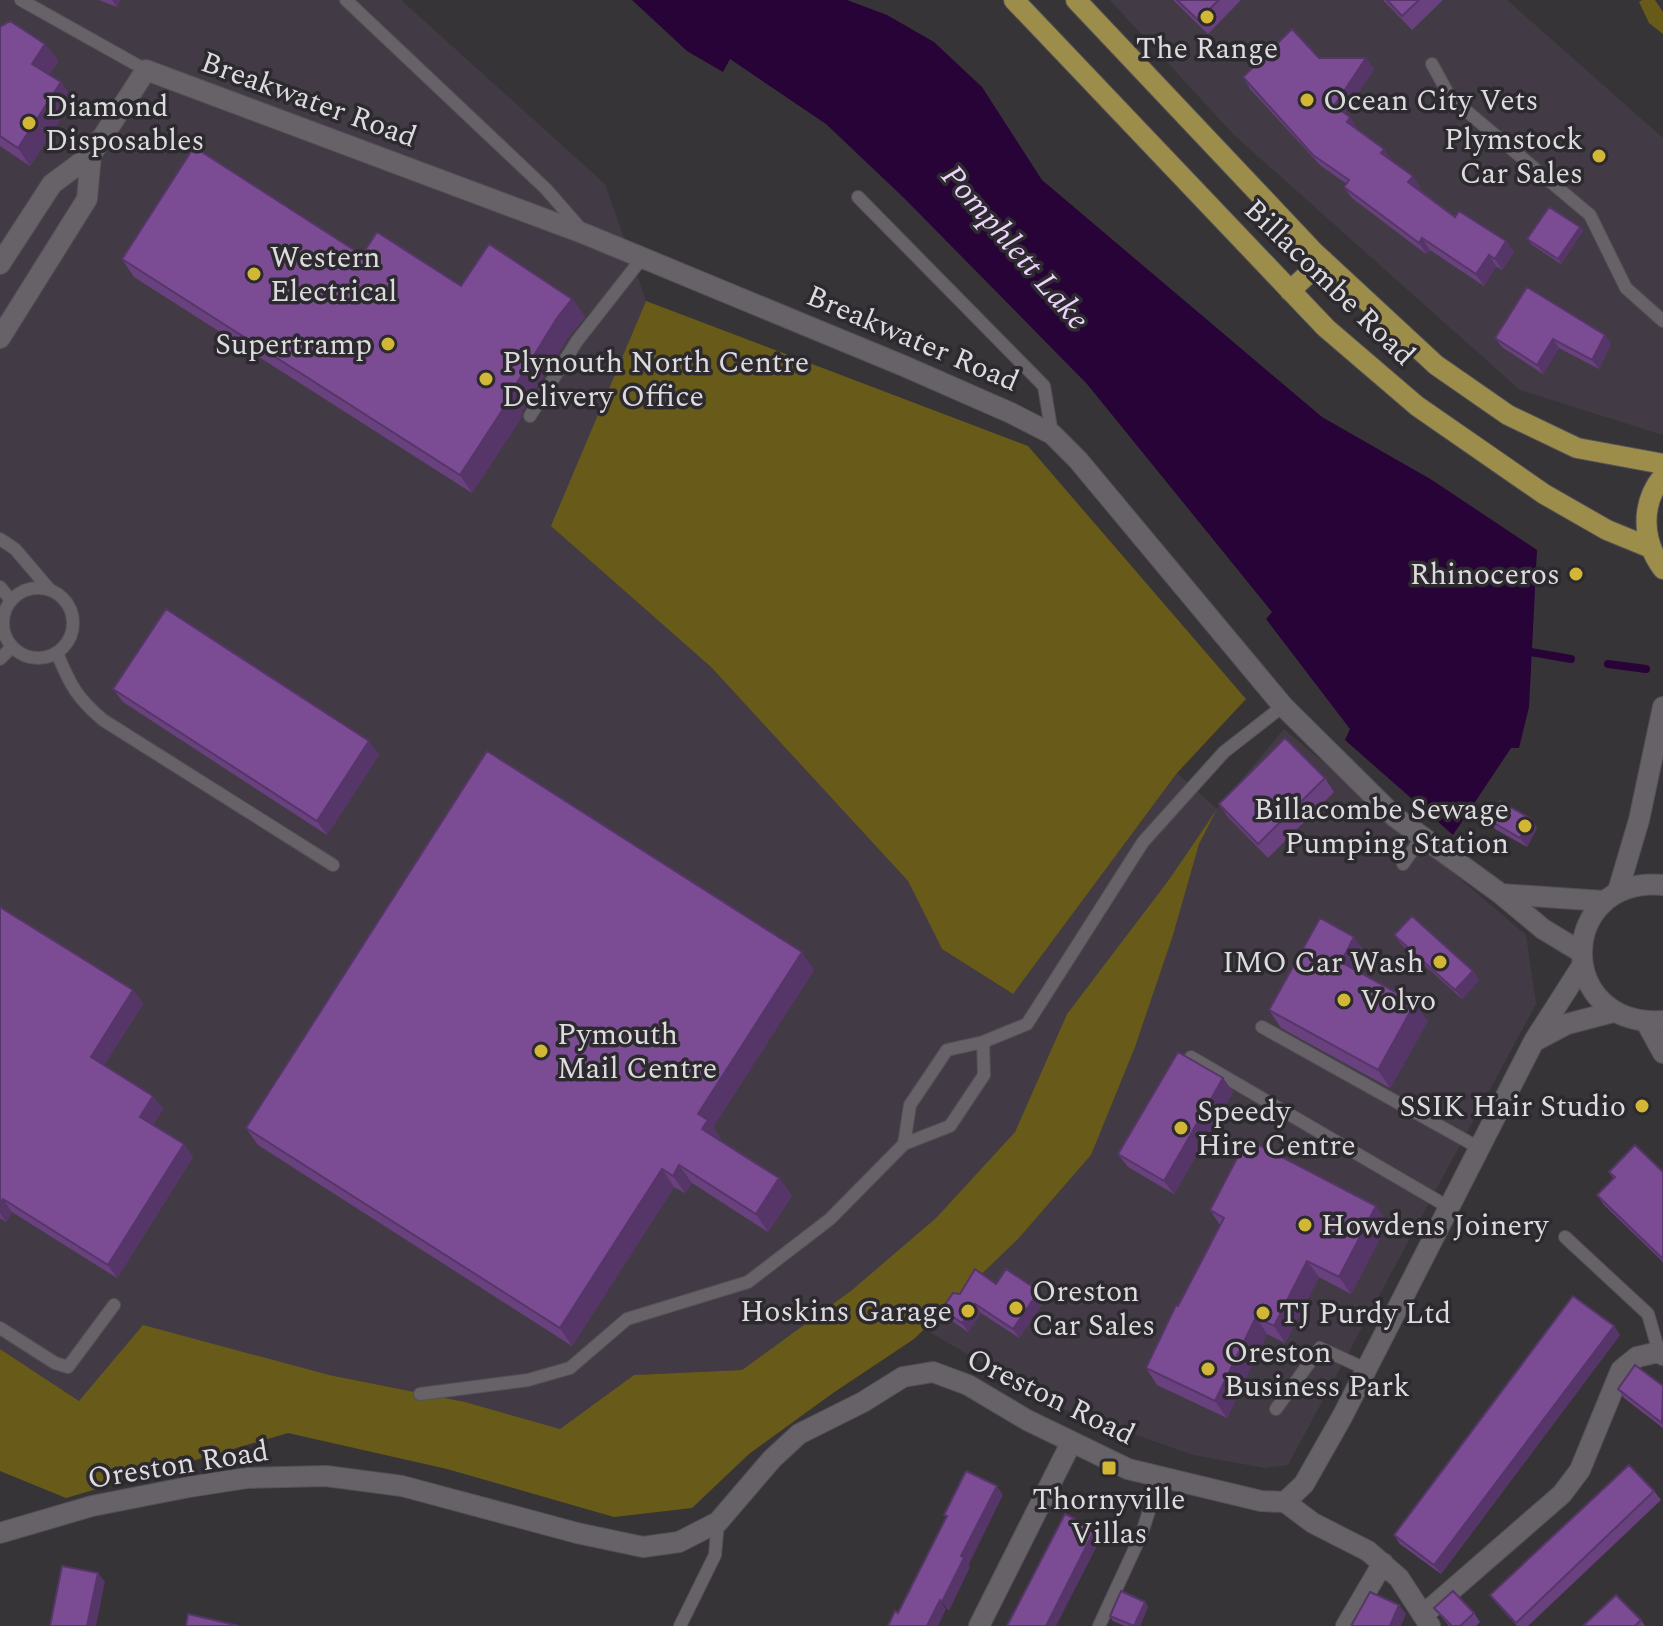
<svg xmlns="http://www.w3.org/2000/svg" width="1663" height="1626" viewBox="0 0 1663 1626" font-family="Spectral,serif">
  <rect width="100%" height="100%" fill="#373438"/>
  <path fill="#423b45" d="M0 0H401L605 184 646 301 552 526 711 667 908 881 942 949 1013 994 1177 773 1217 809 1284 729 1526 935 1536 1004 1288 1465 1265 1468 1193 1455 1063 1409 924 1329 1018 1239 1091 1155 1199 844 1212 816 1168 881 1067 1014 1015 1132 936 1218 852 1290 742 1370 634 1375 560 1429 465 1402 329 1375 79 1401 0 1349Z
    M1110 0H1507L1663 138V435L1520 390 1234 135Z"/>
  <path fill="#685a19" d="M1642 0H1655L1663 12V34L1649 23 1639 2Z
    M646 301 1028 446 1246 699 1177 773 1013 994 942 949 908 881 711 667 551 526Z
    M1217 809 1199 844 1173 935 1135 1047 1091 1155 1018 1239 914 1339 833 1393 749 1454 692 1508 614 1517 447 1469 288 1433 66 1498 0 1471V1349L79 1401 143 1325 329 1375 465 1402 560 1429 634 1375 742 1370 852 1290 936 1218 1015 1132 1067 1014 1168 881Z"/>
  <path fill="#270337" d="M632 0H847L887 15 934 42 982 87 1042 180 1322 417 1432 480 1537 550 1529 707 1519 748H1511L1453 835 1345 740 1350 729 1266 619 1272 612 1087 384 904 198 826 124 730 59 723 72 687 51Z"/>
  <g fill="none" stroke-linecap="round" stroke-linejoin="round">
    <path stroke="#270337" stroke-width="8" d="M1525 651 1571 659
      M1608 664 1646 669"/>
    <defs>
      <path id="service" d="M21 0 146 70
        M346 0 546 189 581 229
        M1432 64 1450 97 1590 215 1626 288 1663 321
        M858 197 1044 386 1052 434
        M530 416 577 341 643 257
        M0 539 15 549 50 590
        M0 587 11 600
        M3 623a35 35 0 1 1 70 0a35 35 0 1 1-70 0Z
        M57 653C70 685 77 698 103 720L333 865
        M0 659 12 647
        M1403 864 1422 837
        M1262 1027 1481 1149
        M1191 1057 1450 1208
        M904 1144 910 1105 947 1050 983 1042 1027 1024 1143 842 1224 752 1283 706
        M1565 1237 1648 1314 1659 1352
        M0 1328 55 1363 68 1367 114 1305
        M420 1394 528 1380 570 1368 627 1319 748 1282 830 1219 904 1144 950 1126 984 1075 983 1042
        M1276 1409 1320 1348 1366 1369
        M680 1626 715 1555 718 1522
        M1099 1626 1142 1533 1160 1476"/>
      <path id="minor" d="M0 264 52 184 91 155 146 70 585 234 904 366 1011 413 1052 434 1078 460 1283 706 1395 817 1501 894 1543 929 1581 952
        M0 338 87 199 91 155
        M1501 894 1603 901
        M1535 1041 1567 1024 1613 1012
        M1285 1502 1313 1523 1368 1551 1399 1578 1430 1626
        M0 1533 92 1506 189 1487 247 1478 326 1476 402 1486 577 1533 643 1547 679 1542 718 1522 772 1459 799 1434 863 1402 903 1377 933 1372 968 1385 1027 1420 1128 1469 1261 1501 1285 1502 1304 1484 1342 1417 1534 1041 1582 966
        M1423 1615 1562 1494 1580 1470 1621 1370 1637 1357 1659 1352 1663 1355
        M979 1626 1071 1443
        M1346 1626 1383 1563"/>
      <path id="tertiary" d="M1663 885C1556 876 1554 1028 1663 1021
        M1618 891 1639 820 1663 707
        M1646 1022 1663 1053"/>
      <path id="primary" d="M1014 0 1326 328 1417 406 1544 494 1607 530 1651 548
        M1076 0 1314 252 1436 365 1508 415 1577 448 1663 464
        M1290 291 1323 260
        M1663 476C1640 504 1642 541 1663 569"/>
    </defs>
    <use href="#service" stroke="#535155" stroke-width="14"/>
    <use href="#minor" stroke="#535155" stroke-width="22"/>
    <use href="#tertiary" stroke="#535155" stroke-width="22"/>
    <use href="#primary" stroke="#535155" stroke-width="22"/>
    <use href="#service" stroke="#666268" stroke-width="12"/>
    <use href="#minor" stroke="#666268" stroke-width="20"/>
    <use href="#tertiary" stroke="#666268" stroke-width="20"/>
    <use href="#primary" stroke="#9d8d4b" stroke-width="20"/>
  </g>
  <path fill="#6a417f" d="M99 0H120L117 7Z
    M1173 0H1241L1208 34Z
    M1383 0H1443L1412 30Z
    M0 27 45 44 58 61 49 75 61 82 73 100 30 166 0 146Z
    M1319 58H1366L1374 69 1344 114 1357 129 1420 187 1419 189 1455 217 1506 241 1514 252 1502 270 1496 266 1484 286 1430 250 1426 254 1352 198 1344 187 1347 184 1321 166 1250 89 1243 77Z
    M1580 227 1583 231 1561 264 1531 244 1527 239Z
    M362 255 461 286 572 299 585 317 569 336 522 411 521 418 472 493 134 277 122 259Z
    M1605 335 1611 344 1599 369 1559 348 1543 374 1502 347 1495 338Z
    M113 689 369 741 379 755 327 835 123 702Z
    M1325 778 1334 792 1268 858 1228 817 1219 804Z
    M1489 820 1537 828 1527 847 1495 829Z
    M0 907 133 990 143 1004 104 1065 153 1096 163 1109 153 1125 184 1144 193 1157 117 1278 12 1212 6 1222 0 1218Z
    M1394 935 1473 971 1479 980 1462 999 1401 944Z
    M1367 955 1358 971 1428 1021 1390 1088 1281 1028 1269 1010Z
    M814 970 713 1127 720 1138 719 1140 779 1178 792 1196 768 1232 692 1183 685 1193 674 1187 572 1346 258 1145 246 1128Z
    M1223 1078 1233 1092 1174 1194 1128 1167 1118 1154Z
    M1609 1172H1663V1262L1604 1205 1597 1195 1613 1178Z
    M1210 1210 1388 1223 1351 1294 1319 1277 1285 1343 1267 1334 1227 1418 1157 1385 1146 1368 1220 1225Z
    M996 1284 1045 1300 1019 1338 981 1313 968 1332 948 1318 942 1309 960 1294Z
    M1614 1326 1620 1335 1441 1574 1400 1544 1394 1535Z
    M1663 1386V1428L1624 1398 1618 1389Z
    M1654 1491 1661 1500 1528 1626H1517L1497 1604 1490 1595Z
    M1145 1602 1148 1607 1140 1626H1125L1113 1621 1110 1616Z
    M1434 1608 1474 1613 1480 1622 1476 1626H1449Z
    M1641 1620 1645 1626H1583Z"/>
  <path fill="#563568" d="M112 0H120L117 7Z
    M45 44 58 61 45 81 32 64Z
    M1366 58 1374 69 1342 117 1334 106Z
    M61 82 73 100 30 166 18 148Z
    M1350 117 1358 129 1354 133 1347 122Z
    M1384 149 1392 160 1389 164 1381 153Z
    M1413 176 1420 187 1416 193 1408 182Z
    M1580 227 1583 231 1561 264 1558 259Z
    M1422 238 1430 250 1426 254 1419 243Z
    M1506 241 1514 252 1502 270 1495 259Z
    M1489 255 1496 266 1484 286 1476 274Z
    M572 299 585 317 569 336 522 411 521 418 472 493 460 475 557 318Z
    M1605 335 1611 344 1599 369 1592 360Z
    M1553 339 1559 348 1543 374 1537 365Z
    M369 741 379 755 327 835 317 821Z
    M1531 819 1537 828 1527 847 1520 838Z
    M1354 937 1367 955 1353 980 1341 962Z
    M802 952 814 970 713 1127 720 1138 715 1146 702 1129 698 1114Z
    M1473 971 1479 980 1462 999 1455 990Z
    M133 990 143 1004 101 1070 91 1057Z
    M1415 1003 1428 1021 1390 1088 1378 1070Z
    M1223 1078 1233 1092 1174 1194 1164 1181Z
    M153 1096 163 1109 150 1130 140 1117Z
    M184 1144 193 1157 117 1278 108 1265Z
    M679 1165 692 1183 685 1193 673 1176Z
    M662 1169 674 1187 572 1346 560 1328Z
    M779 1178 792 1196 768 1232 756 1214Z
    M3 1199 12 1212 6 1222 0 1213V1203Z
    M1376 1206 1388 1223 1351 1294 1339 1277Z
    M1307 1261 1319 1277 1285 1343 1274 1326Z
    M1039 1291 1045 1300 1019 1338 1013 1329Z
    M975 1304 981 1313 968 1332 962 1323Z
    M1256 1317 1267 1334 1227 1418 1215 1401Z
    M1614 1326 1620 1335 1441 1574 1434 1565Z
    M997 1486 1003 1495 969 1564 970 1567 949 1611 942 1602 961 1556Z
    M1095 1529 1101 1538 1056 1626H1046Z
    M98 1573 105 1582 96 1626H87Z
    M940 1600 946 1609 938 1626H927Z
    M1145 1602 1148 1607 1140 1626H1134Z
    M1399 1605 1406 1614 1401 1626H1390Z"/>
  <path fill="#7b4c94" stroke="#563568" stroke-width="2" d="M1177 0H1219L1198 20Z
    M1387 0H1419L1402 16Z
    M10 21 45 44 32 64 61 82 18 148 0 136V27Z
    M1292 29 1319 58H1366L1334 106 1350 117 1347 122 1384 149 1381 153 1413 176 1408 182 1455 217 1459 211 1506 241 1495 259 1489 255 1476 274 1422 238 1419 243 1344 187 1349 180 1313 155 1243 77Z
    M194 147 362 255 377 232 461 286 489 244 572 299 557 318 510 394 509 400 460 475 122 259Z
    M1549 207 1580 227 1558 259 1527 239Z
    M1527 287 1605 335 1592 360 1553 339 1537 365 1495 338Z
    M166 609 369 741 317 821 113 689Z
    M1285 738 1325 778 1258 844 1219 804Z
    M487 751 802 952 698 1114 708 1120 702 1129 779 1178 756 1214 679 1165 673 1176 662 1169 560 1328 246 1128Z
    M1500 801 1531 819 1520 838 1489 820Z
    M0 907 133 990 91 1057 153 1096 140 1117 184 1144 108 1265 3 1199 0 1203Z
    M1412 916 1473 971 1455 990 1394 935Z
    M1320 918 1354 937 1341 962 1415 1003 1378 1070 1269 1010Z
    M1178 1052 1223 1078 1164 1181 1118 1154Z
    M1247 1139 1376 1206 1339 1277 1307 1261 1274 1326 1256 1317 1215 1401 1146 1368 1176 1305 1178 1306 1224 1218 1210 1210Z
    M1635 1145 1663 1172V1259L1597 1195 1615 1177 1609 1172Z
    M975 1269 996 1284 1006 1269 1039 1291 1013 1329 975 1304 962 1323 942 1309 953 1293 960 1294Z
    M1573 1296 1614 1326 1434 1565 1394 1535Z
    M1635 1365 1663 1386 1662 1423 1618 1389Z
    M1629 1465 1654 1491 1516 1623 1490 1595Z
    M966 1471 997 1486 961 1556 964 1558 942 1602 940 1600 927 1626H888L895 1611 898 1613 947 1516 944 1515Z
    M1065 1514 1095 1529 1046 1626H1007Z
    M62 1566 98 1573 87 1626H50Z
    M1121 1591 1145 1602 1134 1626 1110 1616Z
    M1453 1591 1474 1613 1460 1626H1452L1434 1608Z
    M1370 1592 1399 1605 1390 1626H1351Z
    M1616 1595 1641 1620 1635 1626H1583Z
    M188 1614 239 1626H186Z"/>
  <g fill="#d2b736" stroke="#2c2a2e" stroke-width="3">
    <circle cx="1207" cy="17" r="8"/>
    <circle cx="1307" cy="100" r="8"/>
    <circle cx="29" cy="123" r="8"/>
    <circle cx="1599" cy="156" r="8"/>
    <circle cx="254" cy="274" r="8"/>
    <circle cx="388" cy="344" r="8"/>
    <circle cx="486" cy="379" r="8"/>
    <circle cx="1576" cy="574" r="8"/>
    <circle cx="1525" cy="826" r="8"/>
    <circle cx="1440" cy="962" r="8"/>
    <circle cx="1344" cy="1000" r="8"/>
    <circle cx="541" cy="1051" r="8"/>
    <circle cx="1642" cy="1106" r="8"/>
    <circle cx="1181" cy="1128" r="8"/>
    <circle cx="1305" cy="1225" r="8"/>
    <circle cx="1016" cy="1308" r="8"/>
    <circle cx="968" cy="1311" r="8"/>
    <circle cx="1263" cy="1313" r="8"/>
    <circle cx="1208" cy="1369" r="8"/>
    <rect x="1101" y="1460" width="16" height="16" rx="4"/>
  </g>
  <g text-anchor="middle" stroke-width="7" stroke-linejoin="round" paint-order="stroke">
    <g font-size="30" fill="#dddbde" stroke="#2c2a2e" text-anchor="start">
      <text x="1207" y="58" text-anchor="middle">The Range</text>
      <text x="1323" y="110">Ocean City Vets</text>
      <text x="45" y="116">Diamond<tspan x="45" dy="34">Disposables</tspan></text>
      <text x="1583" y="149" text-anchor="end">Plymstock<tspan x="1583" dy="34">Car Sales</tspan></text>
      <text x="270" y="267">Western<tspan x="270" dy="34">Electrical</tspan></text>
      <text x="372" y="354" text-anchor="end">Supertramp</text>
      <text x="502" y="372">Plynouth North Centre<tspan x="502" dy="34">Delivery Office</tspan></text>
      <text x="1560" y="584" text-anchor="end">Rhinoceros</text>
      <text x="1509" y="819" text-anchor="end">Billacombe Sewage<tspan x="1509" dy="34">Pumping Station</tspan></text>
      <text x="1424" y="972" text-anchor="end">IMO Car Wash</text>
      <text x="1360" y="1010">Volvo</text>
      <text x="557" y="1044">Pymouth<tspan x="557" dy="34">Mail Centre</tspan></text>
      <text x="1626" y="1116" text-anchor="end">SSIK Hair Studio</text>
      <text x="1197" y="1121">Speedy<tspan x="1197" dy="34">Hire Centre</tspan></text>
      <text x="1321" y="1235">Howdens Joinery</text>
      <text x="1032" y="1301">Oreston<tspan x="1032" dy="34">Car Sales</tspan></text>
      <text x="952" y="1321" text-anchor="end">Hoskins Garage</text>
      <text x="1279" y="1323">TJ Purdy Ltd</text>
      <text x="1224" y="1362">Oreston<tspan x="1224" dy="34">Business Park</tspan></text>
      <text x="1109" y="1509" text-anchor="middle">Thornyville<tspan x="1109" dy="34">Villas</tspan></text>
    </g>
    <g font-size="30" fill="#dddbde" stroke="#2c2a2e">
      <text transform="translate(309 99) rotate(20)" y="10">Breakwater Road</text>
      <text transform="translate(1330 282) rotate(44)" y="10">Billacombe Road</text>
      <text transform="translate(913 338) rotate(23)" y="10">Breakwater Road</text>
      <text transform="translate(1051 1396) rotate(26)" y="10">Oreston Road</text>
      <text transform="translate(178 1464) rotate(-9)" y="10">Oreston Road</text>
    </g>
    <g font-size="32" font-style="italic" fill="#ecd3fb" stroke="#2c2a2e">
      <text transform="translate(1016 247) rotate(49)" y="11">Pomphlett Lake</text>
    </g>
  </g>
</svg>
